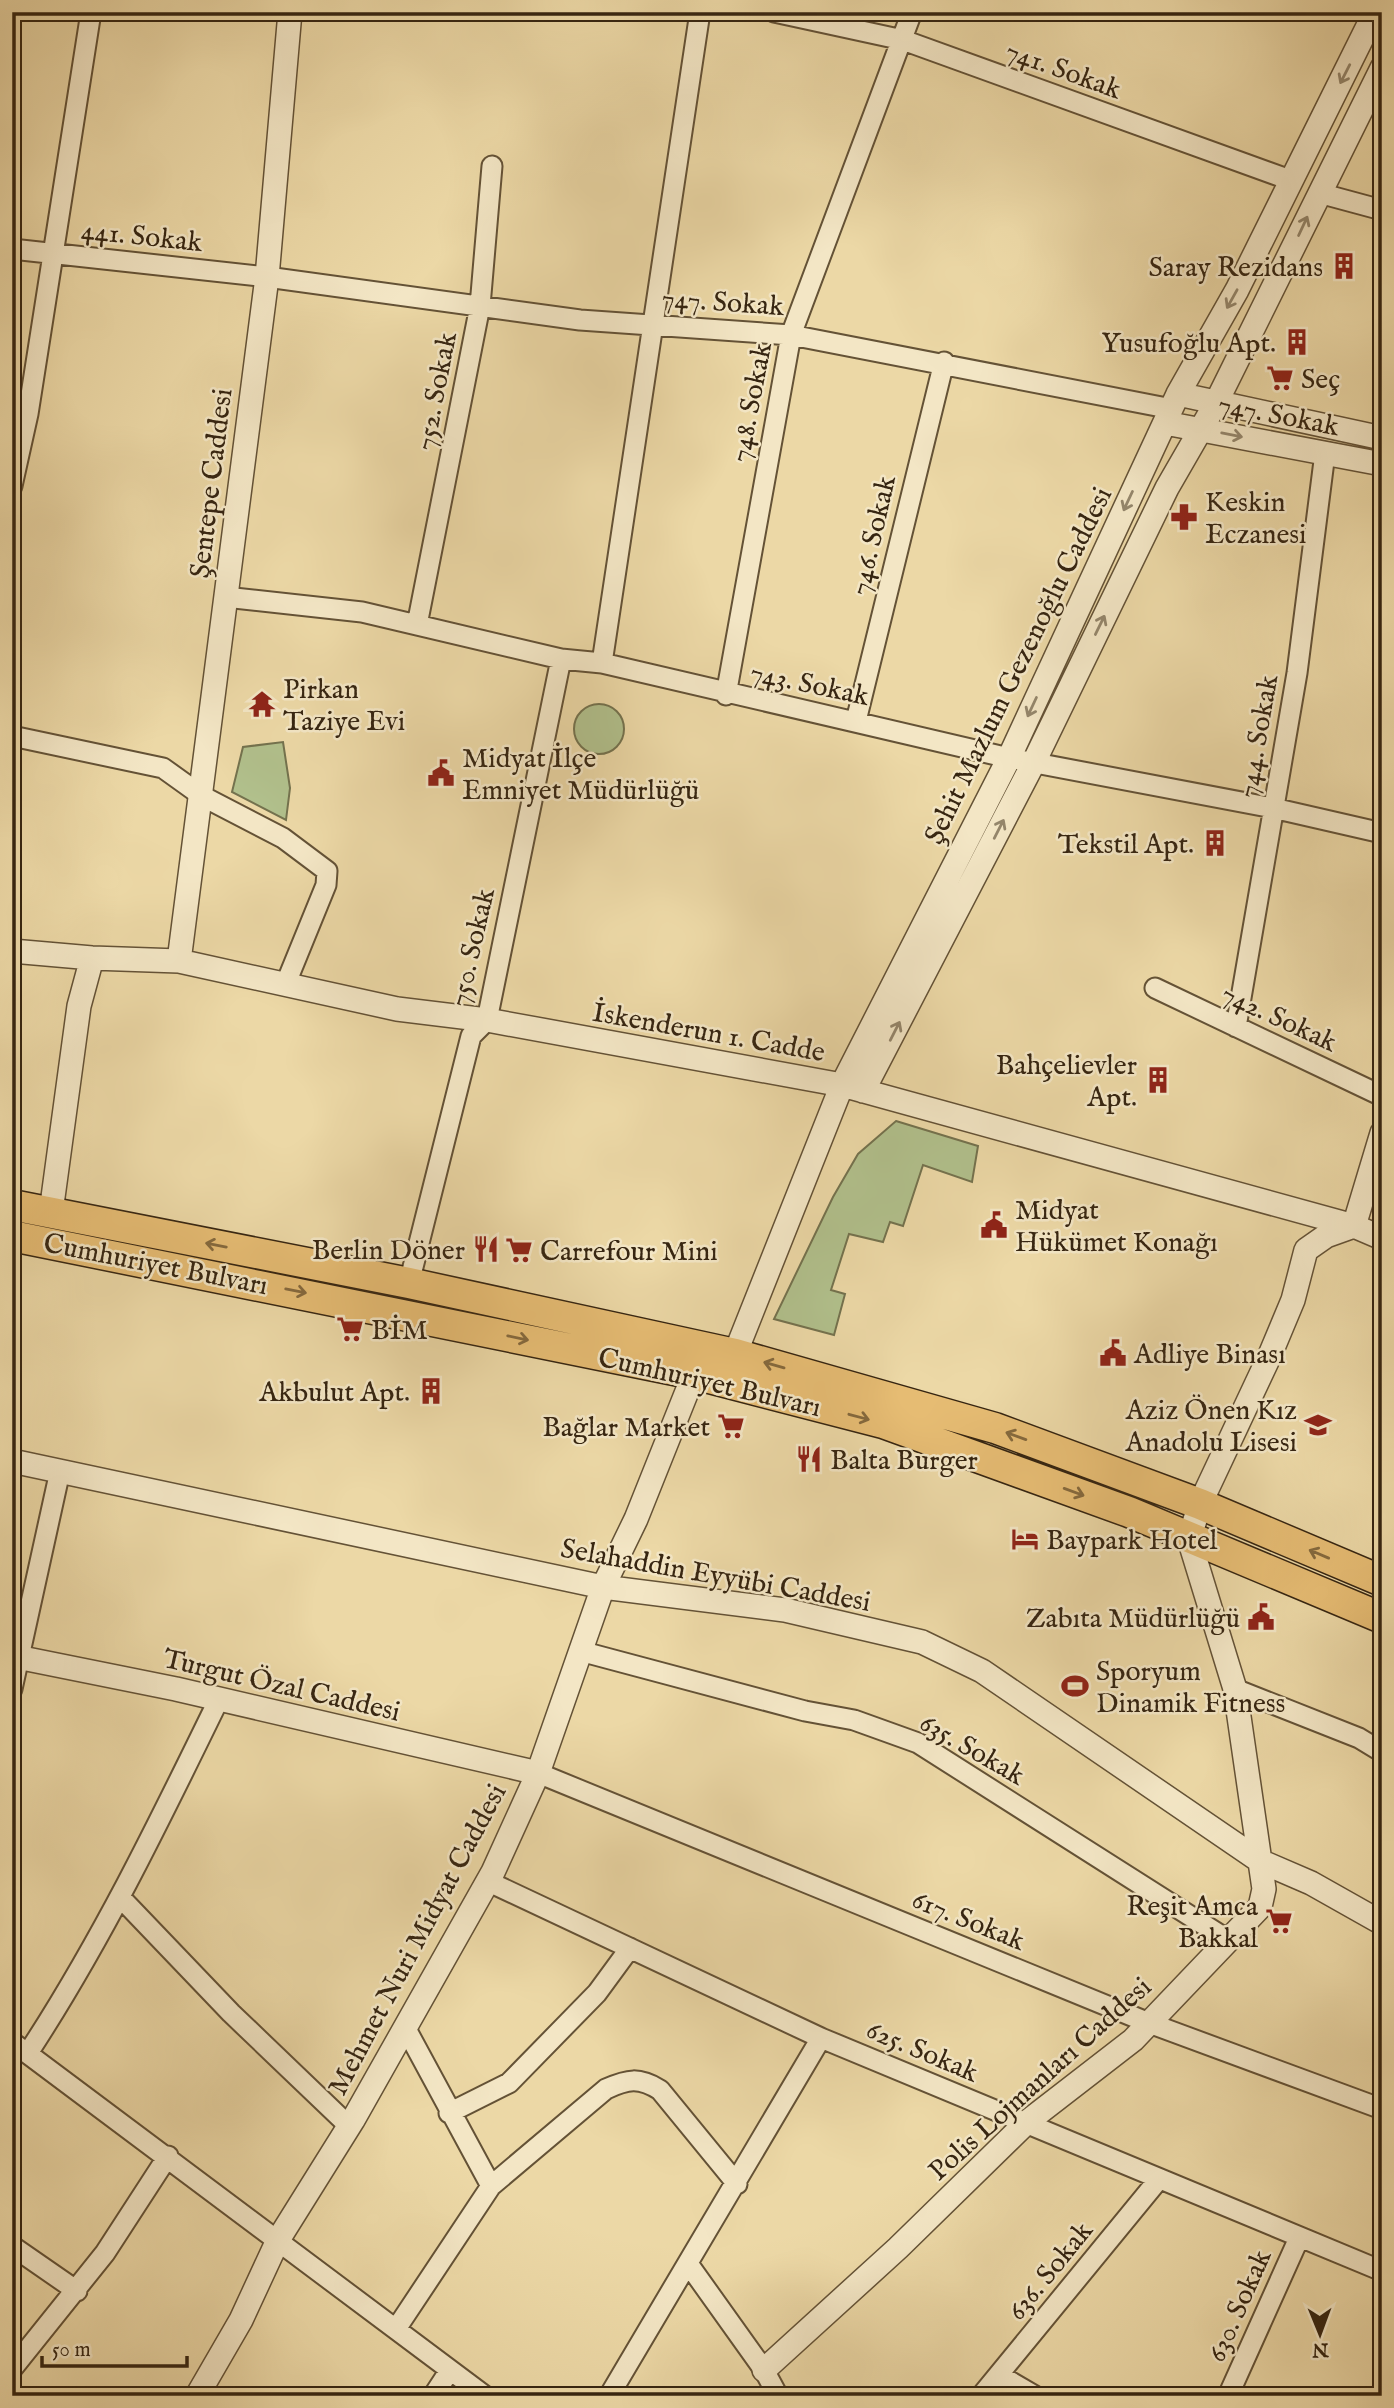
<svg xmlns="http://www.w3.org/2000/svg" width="1394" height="2408" viewBox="0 0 1394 2408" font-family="'IM FELL English',serif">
  <rect width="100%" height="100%" fill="#ecd8a6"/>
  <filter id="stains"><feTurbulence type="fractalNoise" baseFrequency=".00286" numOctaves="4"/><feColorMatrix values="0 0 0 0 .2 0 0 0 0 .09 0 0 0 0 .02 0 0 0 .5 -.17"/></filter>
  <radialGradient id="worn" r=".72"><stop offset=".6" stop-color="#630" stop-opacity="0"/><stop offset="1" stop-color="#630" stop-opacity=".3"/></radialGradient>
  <path fill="#b1c08c" stroke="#74724e" stroke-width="2" d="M574 729a25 25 0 1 1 50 0a25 25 0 1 1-50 0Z
    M283 742 290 788 286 820 232 792 243 747Z
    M896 1121 978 1146 972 1182 923 1165 903 1226 890 1222 883 1242 849 1234 831 1290 845 1294 834 1335 774 1319 833 1197 858 1154Z"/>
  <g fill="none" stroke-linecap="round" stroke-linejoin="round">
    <defs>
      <path id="minor" d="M774 12 903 40 1290 180
        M1319 193 1382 210
        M12 249 267 277 580 320 791 335 1172 409
        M12 486 28 414 91 12
        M225 597 362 612 561 659 602 663 1009 758 1273 808 1382 833
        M417 625 480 306 492 166
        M602 663 700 12
        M726 695 791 335 912 12
        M856 721 944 362
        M12 736 163 768 202 796 283 838 327 871 326 885 286 983
        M1155 988 1382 1096
        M1236 1027 1297 673 1325 453
        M409 1283 471 1036 487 1020 561 659
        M580 1651 805 1711 854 1720 918 1743 1228 1940
        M12 1689 60 1471
        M1235 1689 1359 1738 1382 1752
        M538 1773 1149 2023 1382 2109
        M487 1881 821 2038 1382 2271
        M120 1897 231 2013 349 2126
        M405 2027 491 2186
        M12 2042 485 2396
        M28 2053C102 1940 160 1820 219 1699
        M449 2113 509 2083 597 1993 630 1948
        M12 2246 77 2291
        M689 2265 764 2370 778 2396
        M396 2329 491 2186 606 2089C628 2079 639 2077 660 2090L737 2184
        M12 2369 105 2253 168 2156
        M999 2375 1035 2396
        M433 2396 450 2370
        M609 2396 821 2038
        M981 2396 1159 2179
        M1228 2396 1299 2238"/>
      <path id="tertiary" d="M1178 394 1382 438
        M1165 423 1382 464
        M12 951 92 958 179 961 397 1009 487 1020 842 1085 1354 1226 1382 1238
        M179 961 267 277 290 12
        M863 1091 1034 762 1167 488 1216 403 1382 68
        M51 1212 79 1006 92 958
        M735 1354 842 1085 1009 758 1178 394 1237 290 1375 12
        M12 1461 603 1587 785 1610 922 1642 982 1671 1260 1861 1311 1883 1382 1923
        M12 1656 176 1689 538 1773
        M764 2370 898 2248 1027 2122 1133 2040 1260 1907 1264 1889 1235 1689 1189 1539 1200 1504 1270 1355 1293 1300 1306 1250 1326 1236 1354 1226 1382 1133
        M197 2396 241 2320 278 2240 353 2120 493 1872 538 1773 603 1587 636 1519 694 1374"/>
      <path id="primary" d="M12 1205 409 1283 735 1354 995 1428 1200 1504 1382 1581
        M12 1236 694 1374 883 1423 1129 1512 1382 1618"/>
    </defs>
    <use href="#minor" stroke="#645236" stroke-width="23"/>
    <use href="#tertiary" stroke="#645236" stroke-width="26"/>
    <use href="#primary" stroke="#362511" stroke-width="33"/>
    <use href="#minor" stroke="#f3e6c5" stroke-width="19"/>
    <use href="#tertiary" stroke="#f3e6c5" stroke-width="23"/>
    <use href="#primary" stroke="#e6bc73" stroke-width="30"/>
  </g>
  <defs><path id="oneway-shaft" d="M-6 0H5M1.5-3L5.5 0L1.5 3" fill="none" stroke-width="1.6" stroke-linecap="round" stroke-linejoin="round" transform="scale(1.75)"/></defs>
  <g stroke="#94866b">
    <use href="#oneway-shaft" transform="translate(1345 74) rotate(117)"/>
    <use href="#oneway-shaft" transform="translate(1303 226) rotate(-65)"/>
    <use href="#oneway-shaft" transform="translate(1232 299) rotate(119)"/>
    <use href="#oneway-shaft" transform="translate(1232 435) rotate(11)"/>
    <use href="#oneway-shaft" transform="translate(1128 501) rotate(115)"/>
    <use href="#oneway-shaft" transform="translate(1100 625) rotate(-64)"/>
    <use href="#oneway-shaft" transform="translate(1032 707) rotate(115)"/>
    <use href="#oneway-shaft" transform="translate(999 829) rotate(-63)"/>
    <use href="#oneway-shaft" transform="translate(895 1031) rotate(-63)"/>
  </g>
  <g stroke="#85693d">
    <use href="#oneway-shaft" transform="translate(216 1245) rotate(-169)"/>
    <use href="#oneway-shaft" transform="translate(296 1291) rotate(11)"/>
    <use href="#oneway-shaft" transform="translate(518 1338) rotate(12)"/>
    <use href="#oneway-shaft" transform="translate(774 1365) rotate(-164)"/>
    <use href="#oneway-shaft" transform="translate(859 1417) rotate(15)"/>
    <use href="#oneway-shaft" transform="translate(1016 1436) rotate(-160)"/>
    <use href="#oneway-shaft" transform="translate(1074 1492) rotate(20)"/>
    <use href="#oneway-shaft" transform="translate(1319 1554) rotate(-157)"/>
  </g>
  <defs>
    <symbol id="building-bare" viewBox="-9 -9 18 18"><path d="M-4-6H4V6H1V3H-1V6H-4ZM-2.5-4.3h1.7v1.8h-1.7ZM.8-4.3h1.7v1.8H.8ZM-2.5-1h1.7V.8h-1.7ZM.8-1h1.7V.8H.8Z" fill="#8f2418" stroke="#f3e6c5" stroke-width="2.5" paint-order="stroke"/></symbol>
    <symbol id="supermarket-bare" viewBox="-9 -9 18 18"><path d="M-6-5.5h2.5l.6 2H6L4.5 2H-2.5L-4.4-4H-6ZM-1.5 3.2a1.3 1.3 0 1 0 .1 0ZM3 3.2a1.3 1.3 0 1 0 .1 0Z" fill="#8f2418" stroke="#f3e6c5" stroke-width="2.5" paint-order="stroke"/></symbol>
    <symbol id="pharmacy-bare" viewBox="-9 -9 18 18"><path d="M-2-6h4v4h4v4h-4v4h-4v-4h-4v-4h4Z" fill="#8f2418" stroke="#f3e6c5" stroke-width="2.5" paint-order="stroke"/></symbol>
    <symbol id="temple-bare" viewBox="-9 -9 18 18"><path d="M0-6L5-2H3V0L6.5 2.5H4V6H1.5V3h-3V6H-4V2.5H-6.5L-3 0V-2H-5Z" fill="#8f2418" stroke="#f3e6c5" stroke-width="2.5" paint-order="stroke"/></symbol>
    <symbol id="civic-bare" viewBox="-9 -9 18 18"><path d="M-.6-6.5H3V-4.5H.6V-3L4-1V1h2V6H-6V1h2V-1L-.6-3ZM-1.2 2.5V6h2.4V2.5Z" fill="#8f2418" stroke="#f3e6c5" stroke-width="2.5" paint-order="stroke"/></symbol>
    <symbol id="restaurant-bare" viewBox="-9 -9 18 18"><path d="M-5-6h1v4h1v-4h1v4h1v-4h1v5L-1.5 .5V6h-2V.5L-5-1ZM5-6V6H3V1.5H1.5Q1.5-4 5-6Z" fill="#8f2418" stroke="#f3e6c5" stroke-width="2.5" paint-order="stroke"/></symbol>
    <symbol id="school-bare" viewBox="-9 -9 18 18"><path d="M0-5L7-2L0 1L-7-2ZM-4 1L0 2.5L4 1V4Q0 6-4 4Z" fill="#8f2418" stroke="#f3e6c5" stroke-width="2.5" paint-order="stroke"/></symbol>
    <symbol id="hotel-bare" viewBox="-9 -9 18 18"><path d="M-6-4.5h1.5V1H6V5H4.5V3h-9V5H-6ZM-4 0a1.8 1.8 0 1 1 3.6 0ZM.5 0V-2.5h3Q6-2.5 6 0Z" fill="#8f2418" stroke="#f3e6c5" stroke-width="2.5" paint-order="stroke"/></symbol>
    <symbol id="stadium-bare" viewBox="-9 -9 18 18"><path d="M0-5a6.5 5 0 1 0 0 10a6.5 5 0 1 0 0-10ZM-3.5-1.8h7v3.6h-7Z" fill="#8f2418" stroke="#f3e6c5" stroke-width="2.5" paint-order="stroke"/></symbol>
  </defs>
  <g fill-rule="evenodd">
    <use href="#building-bare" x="1325" y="247" width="38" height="38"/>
    <use href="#building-bare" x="1278" y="323" width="38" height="38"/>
    <use href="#supermarket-bare" x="1261" y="359" width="38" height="38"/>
    <use href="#pharmacy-bare" x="1165" y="498" width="38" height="38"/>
    <use href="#temple-bare" x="243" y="685" width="38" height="38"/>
    <use href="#civic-bare" x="422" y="754" width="38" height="38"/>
    <use href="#building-bare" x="1196" y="824" width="38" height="38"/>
    <use href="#building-bare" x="1139" y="1061" width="38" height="38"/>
    <use href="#civic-bare" x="975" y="1206" width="38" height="38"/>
    <use href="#restaurant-bare" x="467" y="1230" width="38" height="38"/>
    <use href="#supermarket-bare" x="500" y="1231" width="38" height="38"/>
    <use href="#supermarket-bare" x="331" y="1310" width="38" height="38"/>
    <use href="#civic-bare" x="1094" y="1334" width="38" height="38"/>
    <use href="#building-bare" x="412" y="1372" width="38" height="38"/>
    <use href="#school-bare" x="1299" y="1406" width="38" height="38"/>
    <use href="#supermarket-bare" x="712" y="1407" width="38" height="38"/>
    <use href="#restaurant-bare" x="790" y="1440" width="38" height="38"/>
    <use href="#hotel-bare" x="1006" y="1520" width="38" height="38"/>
    <use href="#civic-bare" x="1242" y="1598" width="38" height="38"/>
    <use href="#stadium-bare" x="1056" y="1667" width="38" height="38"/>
    <use href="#supermarket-bare" x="1260" y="1902" width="38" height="38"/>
  </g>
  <g text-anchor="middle" stroke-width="5" stroke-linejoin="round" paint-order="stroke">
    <g font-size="28" fill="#362511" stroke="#f3e6c5">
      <text transform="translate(1064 69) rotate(20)" y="10">741. Sokak</text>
      <text transform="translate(142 235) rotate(6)" y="10">441. Sokak</text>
      <text transform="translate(723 301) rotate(4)" y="10">747. Sokak</text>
      <text transform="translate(435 391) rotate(-79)" y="10">752. Sokak</text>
      <text transform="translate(750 402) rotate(-79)" y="10">748. Sokak</text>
      <text transform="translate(1279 414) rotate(11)" y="10">747. Sokak</text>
      <text transform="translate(210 483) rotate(-83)" y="10">Şentepe Caddesi</text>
      <text transform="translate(872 535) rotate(-77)" y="10">746. Sokak</text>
      <text transform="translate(1017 665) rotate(-64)" y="10">Şehit Mazlum Gezenoğlu Caddesi</text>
      <text transform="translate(810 683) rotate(12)" y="10">743. Sokak</text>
      <text transform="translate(1257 736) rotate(-80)" y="10">744. Sokak</text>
      <text transform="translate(471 947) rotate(-77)" y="10">750. Sokak</text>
      <text transform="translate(1280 1017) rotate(25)" y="10">742. Sokak</text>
      <text transform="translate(709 1031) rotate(10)" y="10">İskenderun 1. Cadde</text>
      <text transform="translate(156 1263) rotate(11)" y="10">Cumhuriyet Bulvarı</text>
      <text transform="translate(710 1381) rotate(13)" y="10">Cumhuriyet Bulvarı</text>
      <text transform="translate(716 1574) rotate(10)" y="10">Selahaddin Eyyübi Caddesi</text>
      <text transform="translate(282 1684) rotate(13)" y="10">Turgut Özal Caddesi</text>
      <text transform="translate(973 1748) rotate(30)" y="10">635. Sokak</text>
      <text transform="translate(969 1919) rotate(22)" y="10">617. Sokak</text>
      <text transform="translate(416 1939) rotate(-62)" y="10">Mehmet Nuri Midyat Caddesi</text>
      <text transform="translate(923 2050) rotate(23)" y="10">625. Sokak</text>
      <text transform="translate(1039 2078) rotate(-42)" y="10">Polis Lojmanları Caddesi</text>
      <text transform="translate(1049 2270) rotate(-51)" y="10">636. Sokak</text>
      <text transform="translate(1238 2305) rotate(-66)" y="10">630. Sokak</text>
    </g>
    <g font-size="28" fill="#362511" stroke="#f3e6c5" text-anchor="start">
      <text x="1323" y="276" text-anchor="end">Saray Rezidans</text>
      <text x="1276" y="352" text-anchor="end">Yusufoğlu Apt.</text>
      <text x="1301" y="388">Seç</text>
      <text x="1205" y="511">Keskin<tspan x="1205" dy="32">Eczanesi</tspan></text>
      <text x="283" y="698">Pirkan<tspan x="283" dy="32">Taziye Evi</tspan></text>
      <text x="462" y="767">Midyat İlçe<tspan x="462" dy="32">Emniyet Müdürlüğü</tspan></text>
      <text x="1194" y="853" text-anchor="end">Tekstil Apt.</text>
      <text x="1137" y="1074" text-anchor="end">Bahçelievler<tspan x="1137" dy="32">Apt.</tspan></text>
      <text x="1015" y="1219">Midyat<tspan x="1015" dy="32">Hükümet Konağı</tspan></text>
      <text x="465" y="1259" text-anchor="end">Berlin Döner</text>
      <text x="540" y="1260">Carrefour Mini</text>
      <text x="371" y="1339">BİM</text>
      <text x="1134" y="1363">Adliye Binası</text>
      <text x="410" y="1401" text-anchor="end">Akbulut Apt.</text>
      <text x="1297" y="1419" text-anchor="end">Aziz Önen Kız<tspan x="1297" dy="32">Anadolu Lisesi</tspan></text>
      <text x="710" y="1436" text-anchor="end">Bağlar Market</text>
      <text x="830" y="1469">Balta Burger</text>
      <text x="1046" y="1549">Baypark Hotel</text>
      <text x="1240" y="1627" text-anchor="end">Zabıta Müdürlüğü</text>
      <text x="1096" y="1680">Sporyum<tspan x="1096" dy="32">Dinamik Fitness</tspan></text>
      <text x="1258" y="1915" text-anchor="end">Reşit Amca<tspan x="1258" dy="32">Bakkal</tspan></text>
    </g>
  </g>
  <rect width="1394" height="2408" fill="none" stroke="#ecd8a6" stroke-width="42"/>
  <rect x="14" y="14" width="1366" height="2380" fill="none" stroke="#362511" stroke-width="3.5"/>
  <rect x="21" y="21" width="1352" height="2366" fill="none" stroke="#362511" stroke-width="2"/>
  <g transform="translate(1320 2334) rotate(179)" stroke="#f3e6c5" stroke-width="5" paint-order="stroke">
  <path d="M0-5L12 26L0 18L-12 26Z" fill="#362511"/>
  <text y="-10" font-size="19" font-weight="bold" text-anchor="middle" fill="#362511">N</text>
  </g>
  <path d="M42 2356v10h145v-10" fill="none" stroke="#362511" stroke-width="3.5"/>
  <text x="52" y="2356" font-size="21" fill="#362511" stroke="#f3e6c5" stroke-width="5" paint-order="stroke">50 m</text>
  <rect width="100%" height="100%" filter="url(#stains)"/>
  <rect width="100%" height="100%" fill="url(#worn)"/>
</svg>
